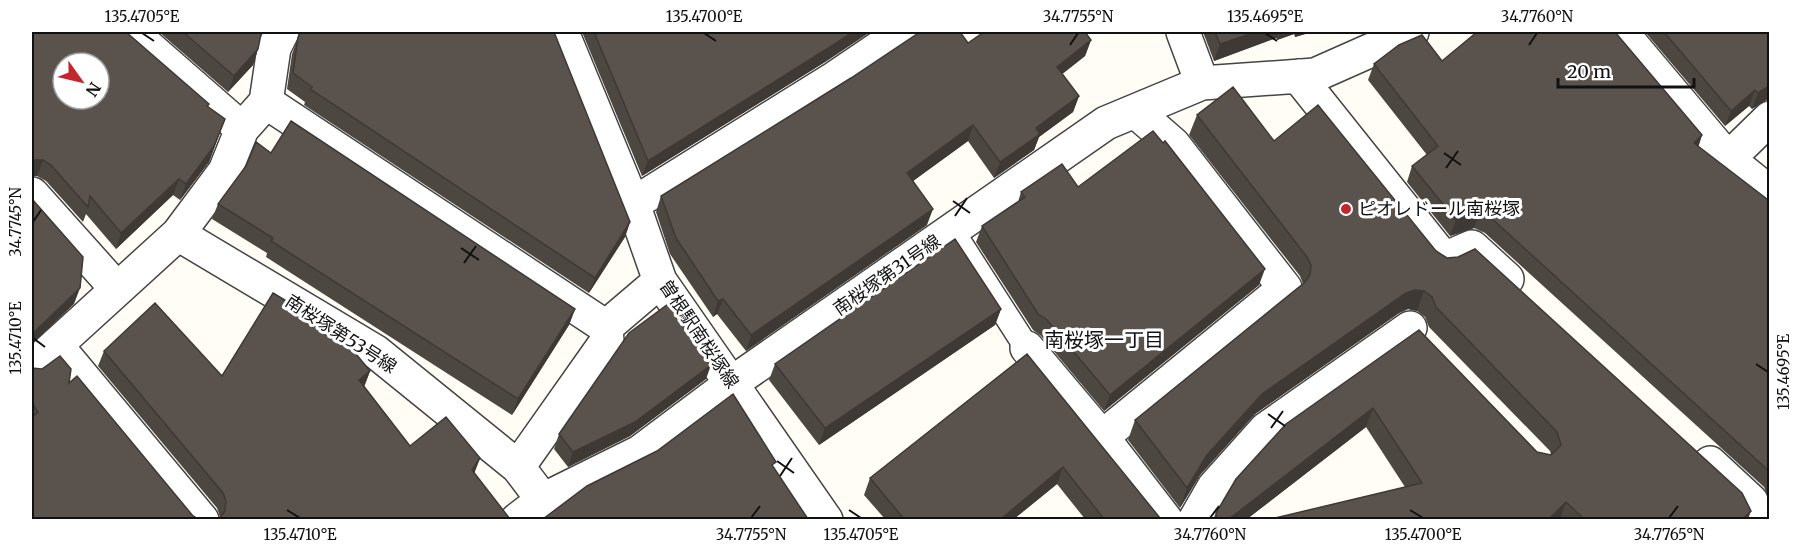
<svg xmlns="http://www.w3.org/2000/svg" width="1801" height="551" viewBox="0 0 1801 551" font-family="Merriweather,'Noto Sans JP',serif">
  <rect width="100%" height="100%" fill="#fffdf5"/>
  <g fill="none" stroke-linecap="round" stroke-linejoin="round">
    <defs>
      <path id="service" d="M952 231 1027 348"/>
      <path id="minor" d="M562 32 633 204 660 281 826 520
        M1183 32 1202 83
        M1621 32 1728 159 1770 193
        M1298 76 1444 259 1472 247 1507 279
        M266 102 274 48 282 32
        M242 129 266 102 606 327 660 281
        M1728 159 1770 118
        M32 194 117 289
        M633 204 835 78 903 32
        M178 234 376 352 518 467 543 500
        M56 345 202 520
        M1027 348 1102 437 1166 520
        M32 367 178 234 225 171 242 129 131 32
        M1102 437 1285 288 1173 144 1135 111
        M1710 463 1751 501 1759 520
        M518 467 607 341 606 327
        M517 520 543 500 640 452 732 383 1106 123 1202 83 1315 75 1412 32
        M1195 520 1214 487 1266 429 1410 328"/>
    </defs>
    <use href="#service" stroke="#444" stroke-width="27"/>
    <use href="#minor" stroke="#444" stroke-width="36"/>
    <use href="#service" stroke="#fff" stroke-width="24"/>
    <use href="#minor" stroke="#fff" stroke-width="33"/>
  </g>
  <path fill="#4d4742" d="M32 32 209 104 208 107 225 119 209 162 180 200 173 195 116 249 86 214 83 222 46 181 37 176Z
    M159 32H258V49L253 65 228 92Z
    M300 32 630 222 625 237 589 293 304 105 305 102 287 89 292 54Z
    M582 32H870L825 62 642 176Z
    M1203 32H1312L1295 37 1294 34 1277 40 1276 38 1214 61Z
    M1645 32H1770L1766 100 1752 109 1749 106 1725 126Z
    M1091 40 1085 56 1062 74 1079 96 1073 112 1039 137 1034 150 994 178 968 141 913 181 927 225 746 351 717 314 713 317 670 254 656 212 661 196 968 43Z
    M1442 61 1702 135 1698 147 1767 199 1770 196V502L1764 487 1485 233 1474 228 1450 236 1407 182 1412 166 1427 155 1368 80 1374 64Z
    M1197 115 1274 141 1436 251 1748 519H1271L1405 487 1366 427 1247 519H1213L1216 513 1419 330 1537 452 1551 455 1550 451 1429 327 1425 317 1417 311 1408 309 1399 313 1255 414 1200 475 1180 508 1128 440 1135 420 1303 284 1300 276 1189 135Z
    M271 153 575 309 569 325 512 415 266 257 267 253 212 219 218 204Z
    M1078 187 1259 285 1104 411 1041 336 1033 330 976 242 982 226 1018 202 1021 192Z
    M1001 309 995 325 819 445 769 380 775 364Z
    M104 351 222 376 370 371 364 387 410 446 480 458 474 473 219 519 220 517 217 508 98 366Z
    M1027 354 1160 519H1085L1057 484 1014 519H885L864 495 870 478Z
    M32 368 69 383 193 516 32 519Z
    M706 379 630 436 568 467 554 449 559 434Z"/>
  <path fill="#3f3936" d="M853 32H870L825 62 642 176 648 161Z
    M1256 32H1279L1276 38 1214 61 1220 44Z
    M1281 32H1295L1294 34 1277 40Z
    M1297 32H1312L1295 37Z
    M1091 40 1085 56 1051 83 1057 67Z
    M258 49 253 65 228 92 234 76Z
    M1770 85V100H1766L1752 109 1758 93Z
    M1755 90 1749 106 1725 126 1731 111Z
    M1079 96 1073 112 1039 137 1034 150 994 178 1000 162 1036 128Z
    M225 119 209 162 180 200 186 184Z
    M973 125 968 141 902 189 907 173Z
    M1702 135 1697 151 1694 143Z
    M35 160H43L37 176H32V161Z
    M179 179 173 195 116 249 121 233Z
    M933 209 927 225 746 351 751 335Z
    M1480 213 1474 228 1450 236 1456 220Z
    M630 222 625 237 589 293 595 278Z
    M1265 269 1259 285 1104 411 1110 395Z
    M80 288 74 304 32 344V334Z
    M1415 290 1424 291 1417 311 1408 309 1399 313 1255 414 1200 475 1180 508 1187 488 1207 455 1262 394 1406 293Z
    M723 299 717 314 713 317 718 301Z
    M575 309 569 325 512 415 518 399Z
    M1001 309 995 325 819 445 825 428Z
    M711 365 706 379 630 436 568 467 573 452Z
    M370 371 364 387 359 380Z
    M1373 408 1366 427 1247 519H1229Z
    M480 458 474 474 472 470Z
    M1063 467 1057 484 1014 519H1001Z
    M1566 502 1560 519H1549Z
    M1751 511 1748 519H1743Z"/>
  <path fill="#5a524d" stroke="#3f3936" stroke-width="1.5" fill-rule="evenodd" d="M32 32H126L209 104 207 106 225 119 214 146 186 184 179 179 121 233 90 196 88 207 51 165 43 160H35L32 161ZM63 63H99V99H63Z
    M183 32H258L261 34 258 49 234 76Z
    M300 32H554L630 222 595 278 310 89 312 87 293 73 298 38Z
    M594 32H853L830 47 648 161Z
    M920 32H960L968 43 984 32H1085L1091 40 1057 67 1079 96 1036 128 1040 134 1000 162 973 125 907 173 933 209 751 335 723 299 718 301 676 238 661 196 851 78Z
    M1215 32H1256L1220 44Z
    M1477 32H1615L1702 135 1694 143 1767 199 1770 196V472L1490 217 1480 213 1456 220 1412 166 1438 146 1374 64 1399 45 1422 35 1442 61Z
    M1664 32H1770V85L1758 93 1755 90 1731 111Z
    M1233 87 1274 141 1318 105 1436 251 1447 258 1458 257 1475 249 1742 493 1751 511 1743 519H1584L1566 502 1549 519H1271L1422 483 1373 408 1229 519H1217L1216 513 1236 479 1286 424 1419 330 1537 452 1551 455 1561 445 1557 432 1436 307 1432 297 1424 291 1415 290 1406 293 1262 394 1207 455 1187 488 1135 420 1304 283 1310 275 1311 265 1307 257 1197 115Z
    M291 121 575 309 518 399 271 241 273 238 218 204 246 166 256 142 271 153Z
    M1153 131 1163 143 1165 141 1265 269 1110 395 1047 320 1038 314 982 226 1025 197 1021 192 1062 164 1078 187Z
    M32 199 83 257 80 288 32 334Z
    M955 239 1001 309 825 428 775 364Z
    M273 293 338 332 370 371 359 380 410 446 446 417 480 458 472 470 510 519H218H219L225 511 226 501 223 493 104 351 155 303 222 376Z
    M668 304 711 365 635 422 573 452 559 434 629 333Z
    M1027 354 1160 518 1158 519H1104L1063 467 1001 519H904L870 478Z
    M60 356 71 369 69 383 77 376 193 516 198 519H32V417L38 412 32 403V368L42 369Z
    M733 394 776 462 772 465 808 519H543L587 486 657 451Z"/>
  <path fill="none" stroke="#111" stroke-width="2" d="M142 33 154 41M704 33 716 41M1265 33 1277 41M1070 45 1078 33M1529 45 1537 33M1444 153 1461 165M1446 168 1458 151M953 201 970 213M955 216 967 198M33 222 41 210M461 248 479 260M464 263 476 246M33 338 45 347M1756 364 1768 372M1268 414 1285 426M1271 428 1283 411M777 461 794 473M780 476 792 458M287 510 300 518M849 510 861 518M1410 510 1423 518M751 518 760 506M1210 518 1219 506M1669 518 1678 506"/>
  <circle fill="#c4262e" stroke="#fff" stroke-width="2" cx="1346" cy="209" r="6"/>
  <g text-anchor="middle" stroke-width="6" stroke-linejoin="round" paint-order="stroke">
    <g font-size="18" fill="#111" stroke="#fff" text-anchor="start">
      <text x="1358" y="215">ピオレドール南桜塚</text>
    </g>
    <g font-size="18" fill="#111" stroke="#fff">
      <text transform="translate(887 275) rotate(-35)" y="6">南桜塚第31号線</text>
      <text transform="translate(341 334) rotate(33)" y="6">南桜塚第53号線</text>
      <text transform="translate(699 334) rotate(56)" y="6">曽根駅南桜塚線</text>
    </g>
    <g font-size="20" fill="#111" stroke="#fff">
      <text x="1104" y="347">南桜塚一丁目</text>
    </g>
  </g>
  <rect width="1801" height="551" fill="none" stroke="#ffffff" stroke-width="66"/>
  <g transform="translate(81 81) rotate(124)"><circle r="28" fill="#ffffff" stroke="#a0a0a0" stroke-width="1.5"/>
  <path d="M0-4.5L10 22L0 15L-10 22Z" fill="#c4262e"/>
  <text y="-9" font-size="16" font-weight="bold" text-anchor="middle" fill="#111111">N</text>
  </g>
  <path d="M1558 78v9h136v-9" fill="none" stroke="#111111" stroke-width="3"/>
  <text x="1567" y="78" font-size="18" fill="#111111" stroke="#ffffff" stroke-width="4.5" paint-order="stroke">20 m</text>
  <rect x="33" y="33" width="1735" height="485" fill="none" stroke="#111" stroke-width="2"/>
  <g font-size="15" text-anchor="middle" fill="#111">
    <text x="142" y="22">135.4705°E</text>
    <text x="704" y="22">135.4700°E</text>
    <text x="1078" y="22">34.7755°N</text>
    <text x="1265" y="22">135.4695°E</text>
    <text x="1537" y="22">34.7760°N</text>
    <text transform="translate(16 222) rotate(-90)" y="5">34.7745°N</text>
    <text transform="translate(16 338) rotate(-90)" y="5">135.4710°E</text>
    <text transform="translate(1784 372) rotate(-90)" y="5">135.4695°E</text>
    <text x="300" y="540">135.4710°E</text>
    <text x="751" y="540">34.7755°N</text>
    <text x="861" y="540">135.4705°E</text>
    <text x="1210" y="540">34.7760°N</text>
    <text x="1423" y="540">135.4700°E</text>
    <text x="1669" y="540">34.7765°N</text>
  </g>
</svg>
